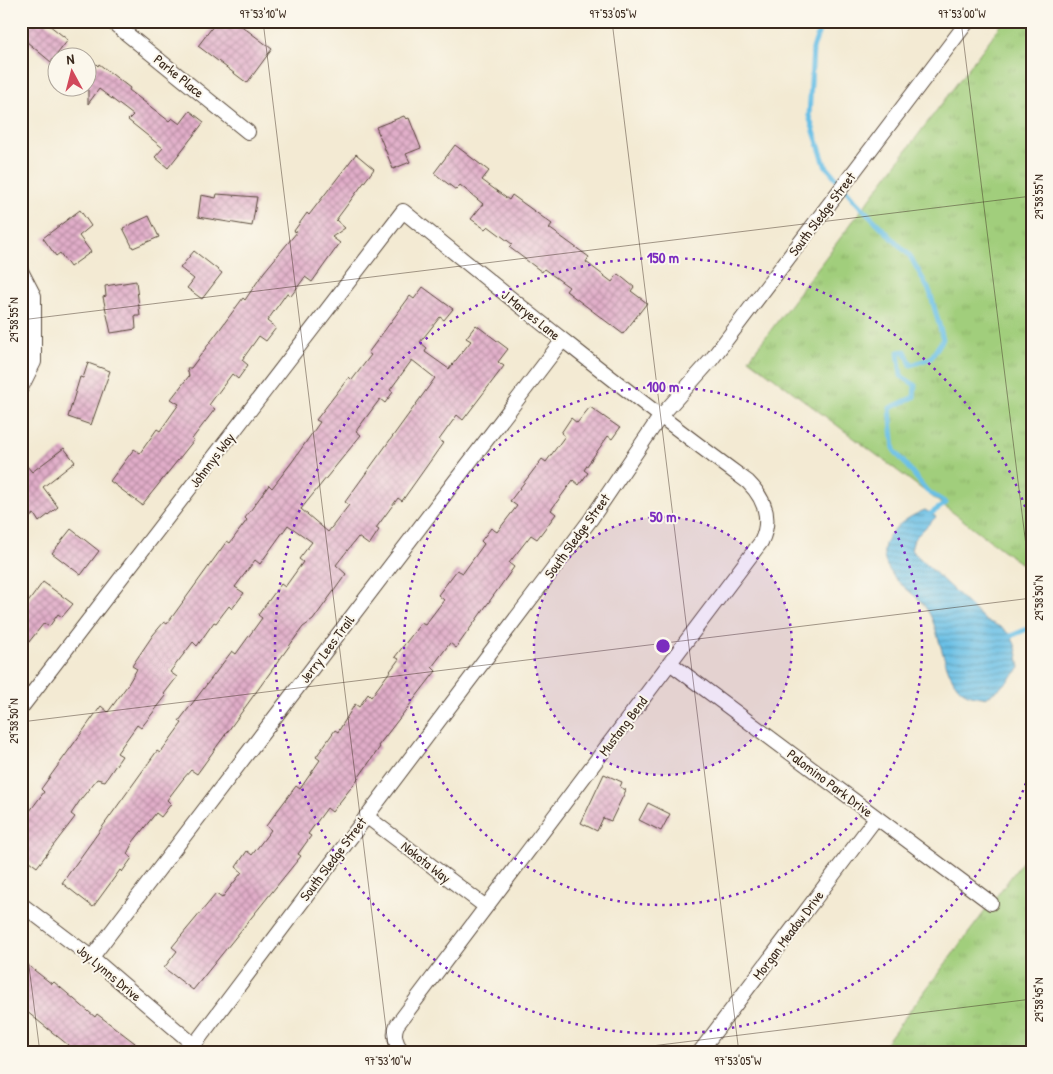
<svg xmlns="http://www.w3.org/2000/svg" width="1053" height="1074" viewBox="0 0 1053 1074" font-family="'Patrick Hand',sans-serif">
  <defs>
    <pattern id="grass-tufts" width="24" height="20" patternUnits="userSpaceOnUse" patternTransform="scale(1.25)"><rect width="24" height="20" fill="#a1ce7b"/><path d="M3 7l-1-3M5 7V3M7 7l1-3M15 17l-1-3M17 17v-4M19 17l1-3" fill="none" stroke="#8cb16a"/></pattern>
    <pattern id="water-rules" width="6" height="5" patternUnits="userSpaceOnUse" patternTransform="scale(1.25)"><rect width="6" height="5" fill="#6ac0e6"/><path d="M0 2.5h6" fill="none" stroke="#589cba"/></pattern>
    <pattern id="building-cross-hatch" width="8" height="8" patternUnits="userSpaceOnUse" patternTransform="scale(1.25)"><rect width="8" height="8" fill="#e1adc9"/><path d="M0 0l8 8M0 8l8-8" fill="none" stroke="#b88da3"/></pattern>
  </defs>
  <rect width="100%" height="100%" fill="#fbf7ec"/>
  <filter id="ink" filterUnits="userSpaceOnUse"><feTurbulence type="fractalNoise" baseFrequency=".02" numOctaves="2"/><feDisplacementMap in="SourceGraphic" scale="10" xChannelSelector="R" yChannelSelector="G"/><feConvolveMatrix kernelMatrix="1 2 1 2 8 2 1 2 1" color-interpolation-filters="sRGB"/></filter>
  <filter id="wash" filterUnits="userSpaceOnUse"><feTurbulence type="fractalNoise" baseFrequency=".0096" numOctaves="4" result="noise"/><feDisplacementMap in="SourceGraphic" scale="20" xChannelSelector="R" yChannelSelector="G"/><feGaussianBlur stdDeviation="1.12" result="paint"/><feColorMatrix in="noise" values="0 0 0 0 0 0 0 0 0 0 0 0 0 0 0 0 0 1.4 0 .05"/><feComposite in="paint" operator="in"/></filter>
  <g filter="url(#wash)">
    <rect width="100%" height="100%" fill="#f3ead3"/>
    <path fill="url(#grass-tufts)" stroke="#6e7c4c" d="M1004 21H1032V572L749 359Z
      M1032 849V1053H878Z"/>
    <path fill="url(#water-rules)" stroke="#527582" d="M925 510 936 517 914 539 911 550 986 621C1013 630 1016 641 1020 668L1004 685 986 698C980 696 970 696 964 692 945 681 940 632 929 613 919 595 907 592 895 578 868 546 895 522 925 510Z"/>
    <g fill="none" stroke-linecap="round" stroke-linejoin="round">
      <path stroke="#6ac0e6" stroke-width="5" d="M822 21 813 49 809 116 825 165 856 202 910 256 930 292 943 339 931 358 911 365 905 351 898 352 901 376 915 385 914 397 890 408 894 450 927 491 946 503 926 517
        M1006 638 1032 627"/>
    </g>
    <g id="blocks">
      <path fill="url(#building-cross-hatch)" fill-rule="evenodd" d="M21 21H44L68 40 51 62 21 37Z
        M217 21H235L272 49 247 83 198 46Z
        M94 62 98 66 99 64 130 88 129 90 169 121 172 118 180 124 190 111 204 122 168 168 155 157 163 148 128 120 133 115 99 89 88 104V71Z
        M404 116 406 119 409 118 421 148 406 154 410 162 393 169 376 127Z
        M455 145 489 171 482 180 509 200 512 195 552 224 549 228 589 257 586 262 612 282 618 274 634 287 631 291 647 303 623 334 566 291 569 287 544 269 542 272 509 247 512 244 488 226 485 229 471 219 483 204 460 185 456 190 434 173Z
        M356 154 374 169 336 220 345 228 332 237 340 243 312 282 305 277 291 296 287 293 267 321 276 328 266 341 259 336 242 360 248 365 238 379 232 374 209 405 215 409 192 439 194 440 142 505 110 481 134 449 140 453 157 429 160 431 179 404 171 399 189 376 187 368H191L243 298 245 300 264 272 297 232 294 231 307 213 309 215Z
        M217 194 257 197 252 226 198 217 201 195 216 198Z
        M80 210 91 226 79 236 91 252 70 267 60 253 56 256 43 238Z
        M149 216 159 237 133 248 123 228Z
        M194 251 222 273 202 299 187 288 194 279 180 268Z
        M136 281 140 316H135L136 329 111 333 103 297 106 296 105 286Z
        M423 287 453 309 444 320 440 317 420 342 427 348 425 352 449 369 471 341 466 338 476 325 508 349 498 362 504 366 463 420 457 415 439 440 443 443 402 501 398 498 376 528 379 530 369 545 358 537 336 565 346 574 313 620 303 627 197 774 191 770 183 779 167 800 171 804 161 817 156 813 133 842 127 854 132 858 122 872 120 870 93 907 62 883 157 751 160 753 182 723 179 721 232 651 236 654 262 618 258 615 281 584 285 587 303 562 299 559 312 542 288 525 260 564 255 560 235 587 244 593 232 609 229 606 216 623 214 622 197 646 193 642 170 672 177 677 164 694 166 696 141 728 137 725 117 753 122 756 105 781 97 779 81 799 71 814 75 817 37 867 21 855V823L44 792 41 789 101 706 108 712 127 686 137 669 132 666 153 635 164 622 167 624 227 541 230 543 247 520 245 518 269 485 272 488 292 462 320 422 316 420 349 377 352 380 371 355 368 353 410 296 414 299ZM412 360 435 378 345 502 349 505 328 532 301 509 361 435 356 431 380 399 385 403 393 392 390 390Z
        M88 363 110 371 91 425 68 417 80 377 83 378Z
        M590 407 620 428 612 439 608 436 584 470 588 473 579 485 573 480 551 510 556 514 537 539 531 535 509 563 514 567 456 648 450 643 432 667 436 671 378 746 380 747 354 784 332 812 327 808 308 834 311 836 298 854 301 856 193 990 164 968 177 951 172 947 216 894 222 898 242 872 236 867 247 851 252 855 271 830 266 826 296 786 300 789 320 760 316 757 335 730 338 732 355 704 359 707 368 694 371 697 399 659 395 657 421 623 425 625 444 600 438 595 457 570 463 573 484 544 481 541 491 528 497 532 517 506 510 501 542 459 546 462 565 436 561 433 571 418 577 423Z
        M64 448 75 462 43 487 58 507 39 522 34 514 21 524V459L32 472Z
        M71 529 99 551 81 575 52 553Z
        M43 582 73 604 62 617 58 614 49 627 44 623 21 652V612Z
        M604 774 622 782 620 787 626 790 611 821 603 818 597 831 581 823Z
        M648 803 670 814 661 831 639 820Z
        M21 960 52 984 54 982 95 1017 97 1014 135 1043 128 1053H78L21 1007Z"/>
    </g>
  </g>
  <g filter="url(#ink)">
    <use href="#blocks" fill-opacity="0" stroke="#574739" stroke-width="1"/>
    <g fill="none" stroke-linecap="round" stroke-linejoin="round">
      <defs>
        <path id="street" d="M111 21 248 132
          M21 271 34 296V362L21 388
          M670 663 991 903
          M21 708 403 211C516 303 630 395 748 482 765 499 772 519 761 542L397 1025C392 1036 396 1045 404 1053
          M366 816 486 907
          M21 904 96 961 194 1045
          M92 957 562 341
          M188 1053 591 519 660 417 711 360 968 21
          M699 1053 876 818"/>
      </defs>
      <use href="#street" stroke="#574739" stroke-width="16"/>
      <use href="#street" stroke="#fff" stroke-width="14"/>
    </g>
  </g>
  <path fill="none" stroke="#3b2a1e" stroke-width="1" stroke-opacity="0.45" d="M263 21 389 1053M612 21 739 1053M961 21 1032 594M21 320 1032 196M21 722 1032 598M21 903 40 1053M595 1053 1032 999"/>
  <circle cx="663" cy="646" r="129" fill="#7b2cbf" fill-opacity=".12"/>
  <g fill="none" stroke="#7b2cbf" stroke-width="2.5" stroke-dasharray="2.5 5">
    <circle cx="663" cy="646" r="129"/>
    <circle cx="663" cy="646" r="259"/>
    <path d="M1031 769A388 388 0 1 1 1031 523"/>
  </g>
  <g text-anchor="middle" stroke-width="4" stroke-linejoin="round" paint-order="stroke">
    <g font-size="14" fill="#3b2a1e" stroke="#fbf7ec">
      <text transform="translate(179 76) rotate(39)" y="5">Parke Place</text>
      <text transform="translate(822 214) rotate(-53)" y="5">South Sledge Street</text>
      <text transform="translate(531 315) rotate(39)" y="5">J Maryes Lane</text>
      <text transform="translate(212 460) rotate(-53)" y="5">Johnnys Way</text>
      <text transform="translate(577 536) rotate(-54)" y="5">South Sledge Street</text>
      <text transform="translate(327 649) rotate(-53)" y="5">Jerry Lees Trail</text>
      <text transform="translate(623 726) rotate(-53)" y="5">Mustang Bend</text>
      <text transform="translate(830 783) rotate(37)" y="5">Palomino Park Drive</text>
      <text transform="translate(333 859) rotate(-53)" y="5">South Sledge Street</text>
      <text transform="translate(426 862) rotate(38)" y="5">Nokota Way</text>
      <text transform="translate(788 935) rotate(-53)" y="5">Morgan Meadow Drive</text>
      <text transform="translate(109 973) rotate(40)" y="5">Joy Lynns Drive</text>
    </g>
  </g>
  <circle cx="663" cy="646" r="8" fill="#7b2cbf" stroke="#fbf7ec" stroke-width="2.5"/>
  <g font-size="15" text-anchor="middle" font-weight="bold" fill="#7b2cbf" stroke="#fbf7ec" stroke-width="4" stroke-linejoin="round" paint-order="stroke">
    <text x="663" y="263">150 m</text>
    <text x="663" y="392">100 m</text>
    <text x="663" y="522">50 m</text>
  </g>
  <rect width="1053" height="1074" fill="none" stroke="#fbf7ec" stroke-width="55"/>
  <g transform="translate(72 72) rotate(353)"><circle r="24" fill="#fbf7ec" stroke="#aea59a"/>
  <path d="M0-4L9 19L0 12L-9 19Z" fill="#d1495b"/>
  <text y="-8" font-size="14" font-weight="bold" text-anchor="middle" fill="#3b2a1e">N</text>
  </g>
  <rect x="28" y="28" width="998" height="1018" fill="none" stroke="#3b2a1e" stroke-width="2"/>
  <g font-size="12" text-anchor="middle" fill="#3b2a1e">
    <text x="263" y="18">97°53'10"W</text>
    <text x="613" y="18">97°53'05"W</text>
    <text x="962" y="18">97°53'00"W</text>
    <text transform="translate(1039 197) rotate(-90)" y="4">29°58'55"N</text>
    <text transform="translate(14 320) rotate(-90)" y="4">29°58'55"N</text>
    <text transform="translate(1039 598) rotate(-90)" y="4">29°58'50"N</text>
    <text transform="translate(14 721) rotate(-90)" y="4">29°58'50"N</text>
    <text transform="translate(1039 1000) rotate(-90)" y="4">29°58'45"N</text>
    <text x="388" y="1065">97°53'10"W</text>
    <text x="738" y="1065">97°53'05"W</text>
  </g>
</svg>
